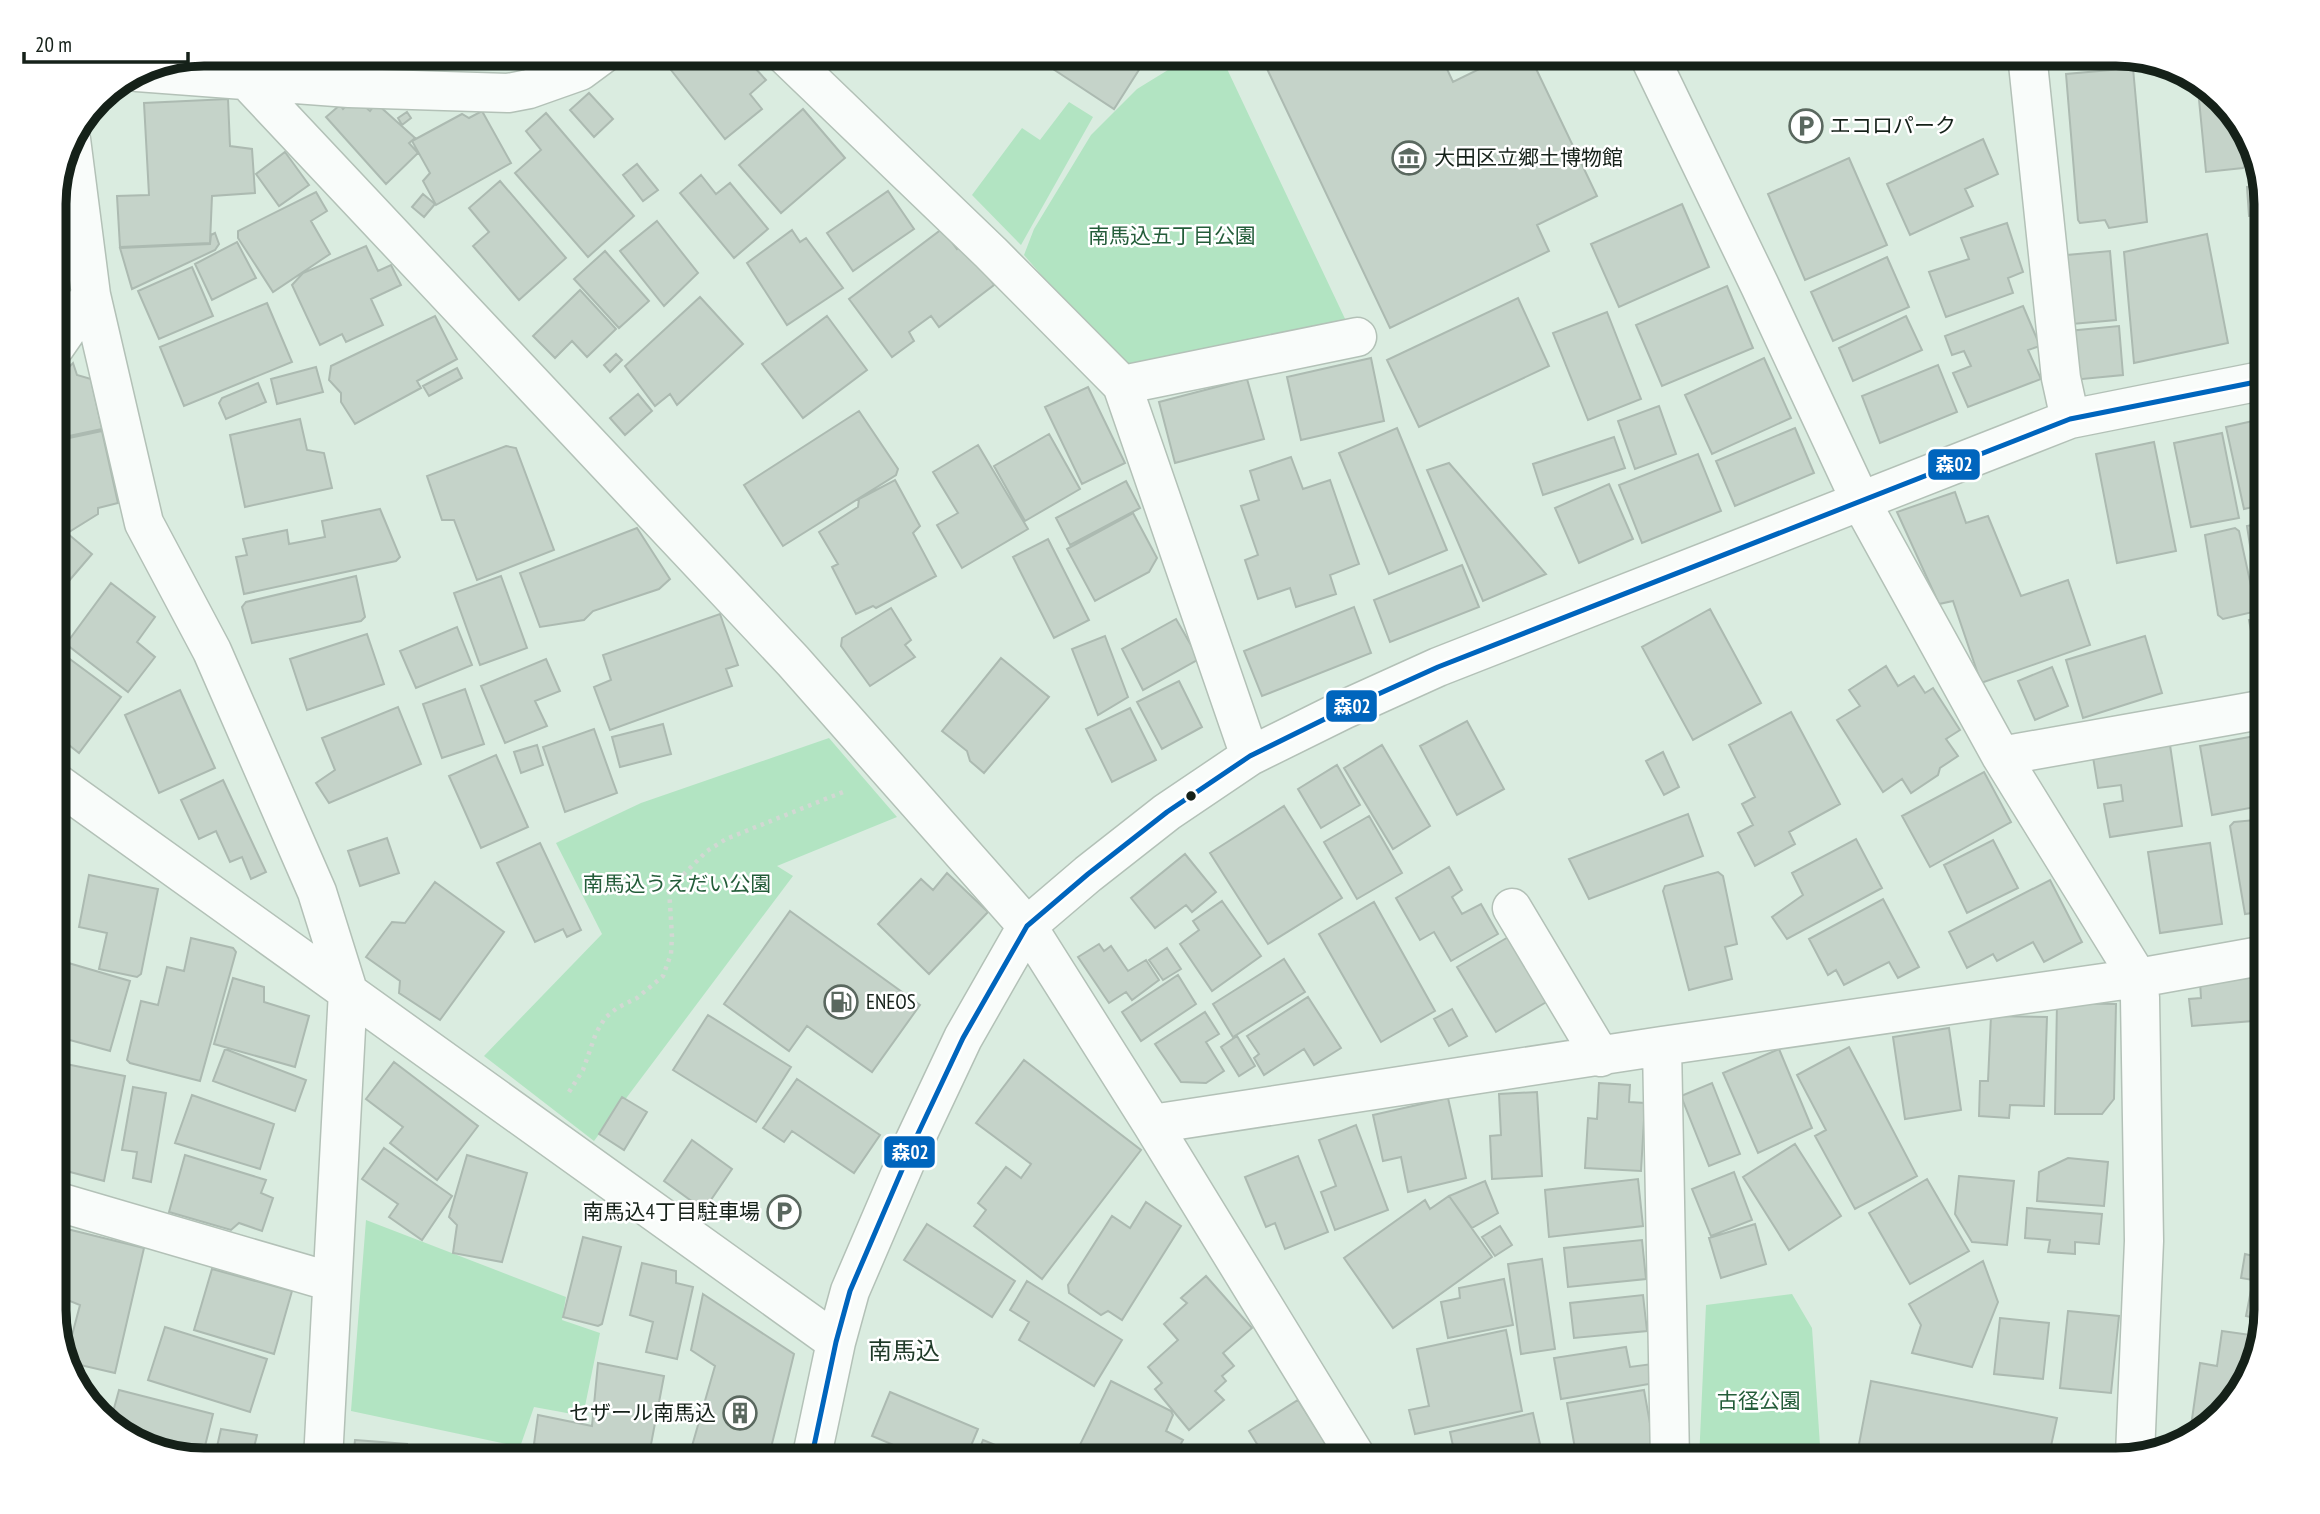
<svg xmlns="http://www.w3.org/2000/svg" width="2320" height="1514" viewBox="0 0 2320 1514" font-family="'PT Sans Narrow','Noto Sans JP',sans-serif">
  <rect width="100%" height="100%" fill="#daece0"/>
  <path fill="#b2e4c2" d="M1194 54H1220L1347 323 1197 354 1119 365 1024 255 1034 229 1091 135 1137 89Z
    M1450 54H1493L1458 70Z
    M1069 102 1093 117 1021 245 972 195 1022 128 1040 140Z
    M829 738 897 817 777 866 793 876 594 1141 484 1056 602 934 556 843 641 803Z
    M366 1220 566 1297 562 1320 600 1333 583 1416 534 1407 520 1447 351 1411Z
    M1792 1294 1812 1328 1821 1460H1699L1706 1305Z"/>
  <path fill="#c5d3c9" stroke="#acbab1" stroke-width="2" d="M355 54H430V62L355 60Z
    M673 54H742L766 80 750 94 762 109 725 139 664 61Z
    M1062 54H1149L1114 109 1053 69Z
    M1260 54H1440L1453 82 1510 54H1529L1597 196 1537 225 1549 251 1390 328Z
    M2133 68 2147 222 2109 228 2105 220 2080 223 2078 220 2066 74Z
    M2197 79 2244 128 2248 161 2243 168 2206 172Z
    M589 93 613 119 594 137 570 110Z
    M228 99 230 146 252 149 255 193 212 196 210 243 120 247 117 196 149 195 144 103Z
    M349 103 362 104 370 111 376 103 415 138 409 143 418 153 386 184 326 117 340 105 343 109Z
    M803 109 845 158 781 213 739 165Z
    M482 111 511 163 436 205 423 181 430 173 412 141 462 114 469 118Z
    M407 112 411 118 402 125 398 118Z
    M546 113 634 216 588 257 515 173 541 150 526 131Z
    M1983 139 1998 174 1965 189 1973 206 1910 235 1887 184Z
    M285 152 309 185 279 206 256 174Z
    M1849 158 1887 245 1805 280 1768 194Z
    M637 164 658 190 643 201 623 175Z
    M701 175 716 194 730 183 768 229 734 258 680 193Z
    M500 181 566 258 519 300 473 246 489 232 469 208Z
    M2261 186 2266 204V214L2249 216 2247 187Z
    M888 191 914 229 853 271 827 233Z
    M316 192 327 211 311 221 330 254 273 292 238 238V231Z
    M423 194 435 204 424 217 412 207Z
    M1682 204 1709 267 1619 307 1591 244Z
    M657 221 698 273 664 306 620 251Z
    M2007 223 2023 272 2008 278 2013 293 1946 317 1929 272 1969 259 1961 238Z
    M942 229 957 249 964 244 994 285 939 327 931 316 909 332 914 341 892 357 849 299Z
    M792 230 800 242 806 238 843 288 787 325 747 263Z
    M215 233 219 244 215 250 132 289 120 248 210 244 211 235Z
    M2207 234 2228 343 2134 363 2124 252Z
    M237 242 256 278 212 300 195 264Z
    M366 246 378 271 391 265 401 285 371 299 383 325 346 342 342 334 320 345 292 285 303 273Z
    M605 251 649 301 619 328 574 279Z
    M2110 251 2116 320 2061 325 2056 256Z
    M1887 257 1909 307 1833 341 1811 292Z
    M192 267 213 316 159 339 138 291Z
    M55 279 65 284 55 312Z
    M1727 286 1753 348 1662 386 1636 325Z
    M580 290 616 329 587 357 572 341 555 358 533 336Z
    M700 297 743 344 677 405 670 394 655 406 625 366Z
    M1518 298 1549 366 1419 427 1387 360Z
    M267 303 292 362 184 406 160 347Z
    M2023 306 2040 346 2028 350 2041 379 1968 407 1953 373 1971 366 1964 351 1952 355 1945 336Z
    M1607 312 1641 399 1588 420 1553 333Z
    M435 316 457 359 417 381 421 388 355 424 341 402V393L329 380 331 366Z
    M827 316 867 370 803 418 762 364Z
    M1906 316 1922 350 1853 381 1839 348Z
    M2119 326 2123 375 2072 380 2068 331Z
    M616 354 622 360 610 372 604 365Z
    M1371 358 1384 421 1301 440 1287 377Z
    M1764 358 1791 418 1712 454 1685 395Z
    M73 363 77 375 91 379 102 429 55 439V381Z
    M1938 365 1957 412 1880 443 1862 396Z
    M316 367 323 392 277 404 271 379Z
    M457 368 462 378 429 396 423 386Z
    M1247 379 1264 439 1175 463 1159 402Z
    M258 383 266 402 226 419 219 403 222 398Z
    M1088 387 1125 463 1082 484 1045 407Z
    M638 394 652 411 625 435 610 418Z
    M1659 406 1676 454 1635 469 1618 421Z
    M859 411 898 469 896 475 783 546 744 485Z
    M2266 418V504L2244 509 2226 427Z
    M300 419 307 450 324 453 332 488 245 507 230 435Z
    M1397 428 1447 550 1389 574 1339 453Z
    M1795 428 1814 473 1735 506 1716 461Z
    M102 431 118 503 98 508V514L69 532 55 519V441Z
    M2222 433 2239 518 2191 527 2174 443Z
    M1049 434 1080 489 1025 521 994 466Z
    M1614 437 1625 468 1543 495 1533 464Z
    M2154 442 2176 551 2117 563 2096 454Z
    M978 445 1028 529 962 568 937 525 958 513 933 472Z
    M506 446 516 448 554 550 477 580 454 520H442L427 476Z
    M1698 454 1721 511 1642 543 1619 485Z
    M1291 457 1303 489 1330 480 1359 564 1330 575 1336 594 1296 607 1290 588 1258 599 1245 560 1258 555 1241 506 1259 500 1250 471Z
    M1449 463 1546 574 1483 601 1427 470Z
    M895 480 920 526 913 533 936 576 876 608 873 606 856 614 832 567 838 564 819 532 858 507 859 499Z
    M1126 481 1140 508 1070 545 1056 518Z
    M1609 484 1633 539 1579 563 1555 508Z
    M1955 492 1966 523 1988 516 2021 596 2068 580 2090 645 1981 683 1953 601 1939 604 1897 512Z
    M380 509 400 557 396 561 244 594 236 557 247 555 243 539 287 530 289 544 325 537 322 521Z
    M1133 513 1157 558 1149 572 1095 601 1067 549Z
    M2266 522V609L2260 610 2247 526Z
    M55 523 92 554 62 589 55 583Z
    M637 528 670 579 659 589 593 611 584 620 540 627 520 573Z
    M2235 528 2239 531 2255 604 2253 612 2223 619 2218 615 2205 535Z
    M1048 539 1089 620 1054 638 1013 557Z
    M1462 565 1479 607 1390 642 1374 600Z
    M356 576 365 617 361 621 252 643 242 607 246 602Z
    M501 576 527 648 480 665 454 593Z
    M111 583 155 617 137 642 155 657 128 692 66 644Z
    M1354 607 1371 653 1262 696 1244 651Z
    M891 608 911 640 905 645 915 657 870 686 841 646 842 638Z
    M1710 609 1761 703 1693 740 1642 647Z
    M720 614 738 665 726 669 732 686 610 730 594 687 611 680 603 655Z
    M2266 617V689L2262 690 2249 620Z
    M1176 619 1199 659 1143 690 1122 649Z
    M457 627 472 665 416 688 400 651Z
    M367 634 384 684 307 710 290 659Z
    M1105 636 1128 697 1098 715 1072 649Z
    M2145 636 2162 693 2083 718 2066 660Z
    M59 651 121 697 79 753 55 734V657Z
    M1001 658 1049 697 984 773 970 761 967 751 942 731Z
    M546 659 560 691 535 701 547 726 505 743 481 686Z
    M1886 666 1898 686 1914 676 1925 693 1933 688 1960 730 1946 739 1958 756 1940 768 1938 775 1911 793 1902 779 1883 792 1837 720 1860 706 1849 690Z
    M2052 667 2068 706 2035 720 2018 681Z
    M1179 681 1202 727 1162 749 1137 702Z
    M465 689 484 744 442 758 423 704Z
    M180 690 215 768 159 793 125 715Z
    M398 707 421 764 329 803 316 783 335 770 322 738Z
    M1130 708 1156 760 1112 782 1086 729Z
    M1791 712 1840 804 1789 832 1795 844 1755 866 1738 833 1753 825 1742 804 1755 797 1729 745Z
    M1467 721 1504 789 1457 815 1420 746Z
    M663 724 671 754 620 767 612 737Z
    M594 729 617 793 565 812 543 747Z
    M2266 734V805L2212 815 2200 746Z
    M537 745 543 765 521 773 514 752Z
    M1382 745 1430 826 1393 849 1344 768Z
    M2170 745 2182 826 2110 837 2104 804 2123 801 2121 785 2098 788 2093 757Z
    M1663 752 1679 787 1664 795 1646 761Z
    M496 755 528 827 481 848 449 776Z
    M1337 765 1360 805 1321 828 1298 789Z
    M1984 772 2011 822 1930 867 1902 816Z
    M223 780 266 872 251 879 242 857 230 862 216 831 199 839 181 800Z
    M1284 806 1342 898 1268 944 1210 853Z
    M1688 814 1703 856 1589 899 1569 859Z
    M1369 816 1402 873 1357 899 1324 842Z
    M2266 819V911L2245 914 2230 826 2234 822Z
    M387 838 399 873 360 886 348 851Z
    M1856 839 1882 888 1787 939 1772 917 1803 895 1792 873Z
    M1993 840 2018 888 1967 913 1944 865Z
    M55 841 66 846 55 875Z
    M540 843 581 930 567 937 563 929 535 942 497 863Z
    M2210 843 2222 924 2160 933 2148 852Z
    M1185 854 1216 892 1192 912 1186 905 1155 928 1131 898Z
    M1449 867 1462 890 1452 897 1462 914 1481 904 1498 934 1451 961 1434 932 1420 940 1396 898Z
    M1718 872 1723 876 1737 944 1725 947 1732 979 1689 990 1663 891 1665 886Z
    M947 873 988 912 929 974 878 924 921 879 933 890Z
    M89 875 158 889 141 974 137 977 99 969 107 933 79 927Z
    M2050 880 2082 942 2044 962 2033 942 1997 961 1993 954 1967 968 1949 932Z
    M435 882 504 932 440 1020 399 993 400 981 366 957 392 922 405 923Z
    M1883 899 1919 967 1898 978 1889 962 1844 985 1836 970 1828 975 1809 939Z
    M1222 901 1261 956 1212 991 1180 944 1199 930 1193 921Z
    M1374 902 1435 1011 1381 1042 1319 934Z
    M790 911 920 1005 872 1072 807 1026 789 1051 724 1004Z
    M1510 936 1548 1001 1496 1032 1457 967Z
    M191 938 233 948 236 952 200 1081 130 1063 127 1060 141 1001 158 1005 167 967 184 971Z
    M1099 944 1104 951 1111 946 1128 971 1146 960 1159 980 1132 1000 1126 992 1109 1003 1078 957Z
    M1167 948 1181 969 1163 980 1149 960Z
    M1284 959 1305 992 1233 1037 1213 1004Z
    M65 962 130 981 110 1051 55 1036V999Z
    M1178 975 1196 1004 1141 1041 1122 1012Z
    M2261 977 2265 1020 2192 1026 2189 999 2201 998 2200 982Z
    M233 978 264 987V1002L309 1016 295 1067 214 1044Z
    M1308 997 1341 1048 1314 1065 1304 1049 1264 1075 1254 1058 1259 1054 1247 1036Z
    M2057 1003 2116 1004 2114 1099 2102 1114H2055Z
    M1452 1009 1467 1036 1449 1046 1434 1019Z
    M1205 1012 1219 1034 1206 1042 1224 1071 1206 1083 1181 1082 1155 1044Z
    M708 1015 791 1067 756 1122 673 1070Z
    M1991 1016 2047 1017 2044 1106 2010 1105 2009 1118 1979 1116 1980 1081H1988Z
    M1949 1028 1961 1110 1905 1119 1893 1037Z
    M1237 1036 1255 1066 1239 1076 1221 1047Z
    M1849 1047 1917 1176 1855 1209 1815 1136 1826 1130 1797 1075Z
    M225 1049 306 1080 295 1111 213 1081Z
    M1779 1049 1812 1128 1758 1153 1723 1073Z
    M1024 1060 1141 1150 1042 1279 974 1226 986 1210 978 1203 1006 1167 1021 1178 1031 1164 976 1123Z
    M394 1062 478 1126 437 1180 390 1143 403 1127 366 1099Z
    M66 1064 125 1076 104 1181 55 1168 61 1143 55 1142V1097Z
    M797 1079 880 1135 854 1173 792 1131 784 1142 763 1128Z
    M1599 1083 1630 1085 1629 1102 1645 1103 1641 1171 1585 1168 1588 1118 1597 1119Z
    M1712 1083 1740 1154 1709 1166 1681 1096Z
    M133 1087 166 1093 151 1182 133 1178 137 1152 122 1150Z
    M1537 1092 1542 1176 1492 1179 1490 1136 1501 1135 1499 1094Z
    M192 1095 274 1124 260 1169 175 1143Z
    M622 1097 647 1112 624 1150 599 1134Z
    M1448 1098 1466 1178 1408 1192 1401 1157 1383 1161 1373 1115Z
    M1356 1125 1388 1210 1335 1230 1321 1192 1336 1186 1319 1140Z
    M692 1140 732 1169 704 1210 664 1181Z
    M1795 1144 1841 1216 1789 1250 1743 1177Z
    M384 1148 452 1196 422 1240 389 1217 398 1204 362 1179Z
    M185 1155 266 1180 261 1193 273 1198 262 1231 239 1223 231 1230 169 1212Z
    M467 1155 527 1173 502 1262 453 1253 457 1225 449 1217Z
    M1298 1156 1328 1232 1285 1249 1275 1223 1266 1227 1245 1177Z
    M2068 1158 2108 1162 2104 1206 2037 1201 2039 1172Z
    M2266 1164V1207L2261 1206Z
    M1734 1172 1752 1220 1711 1236 1692 1189Z
    M1959 1176 2014 1181 2007 1245 1972 1242 1955 1214Z
    M1638 1179 1643 1226 1549 1237 1545 1190Z
    M1927 1179 1969 1251 1910 1284 1869 1213Z
    M1485 1181 1498 1213 1472 1228 1449 1196Z
    M1449 1196 1492 1257 1393 1328 1344 1258 1425 1200 1430 1209Z
    M1146 1202 1181 1226 1122 1320 1108 1311 1101 1315 1069 1293 1068 1285 1112 1216 1130 1228Z
    M2027 1208 2102 1214 2099 1244 2075 1242V1254L2048 1252 2050 1240 2025 1238Z
    M927 1224 1015 1281 992 1317 904 1260Z
    M1755 1224 1766 1264 1721 1278 1709 1238Z
    M1500 1226 1512 1245 1495 1256 1482 1237Z
    M59 1227 144 1248 115 1373 67 1362 66 1358 80 1305 55 1295V1248Z
    M583 1237 621 1247 602 1324 598 1326 563 1317Z
    M1642 1240 1646 1279 1568 1287 1564 1248Z
    M2245 1254 2266 1259V1310L2263 1320 2246 1316 2253 1280 2241 1278Z
    M1542 1259 1555 1349 1521 1354 1508 1264Z
    M1983 1261 1998 1302 1972 1367 1912 1353 1921 1325 1909 1304Z
    M642 1263 676 1271V1283L693 1287 677 1359 646 1352 653 1322 630 1315Z
    M212 1269 292 1291 274 1354 194 1330Z
    M1206 1276 1252 1328 1223 1353 1234 1366 1222 1376 1226 1381 1215 1391 1224 1400 1189 1430 1155 1389 1162 1383 1148 1367 1178 1340 1164 1324 1187 1303 1181 1298Z
    M1504 1279 1513 1325 1448 1338 1441 1302 1460 1298 1459 1288Z
    M1027 1281 1122 1340 1094 1386 1019 1340 1029 1322 1010 1310Z
    M703 1294 794 1354 768 1460H688L715 1366 691 1350Z
    M1643 1295 1647 1331 1574 1338 1570 1303Z
    M2068 1311 2119 1316 2111 1393 2060 1388Z
    M2000 1318 2049 1323 2043 1379 1994 1374Z
    M165 1327 267 1359 250 1412 148 1380Z
    M1506 1330 1522 1411 1415 1434 1409 1410 1429 1406 1417 1349Z
    M2222 1331 2258 1336 2241 1393 2203 1428 2191 1426 2200 1363 2217 1366Z
    M1626 1347 1630 1367 1652 1364 1655 1383 1561 1399 1554 1358Z
    M598 1363 664 1376 648 1460H607L534 1444 538 1415 592 1426Z
    M1111 1381 1171 1411 1173 1415 1166 1431 1183 1440 1172 1460H1085L1075 1455Z
    M1871 1381 2057 1418 2048 1460H1856Z
    M119 1390 213 1414 202 1458 121 1435 110 1423Z
    M1644 1390 1655 1451 1605 1460H1577L1567 1403Z
    M890 1392 978 1429 965 1460H929L872 1436Z
    M1298 1400 1336 1460H1267L1249 1431Z
    M1533 1413 1540 1444 1532 1446 1536 1460H1456L1450 1432Z
    M221 1429 257 1435 251 1460H214Z
    M355 1440 407 1444 405 1460H353Z
    M983 1440 1032 1460H975Z"/>
  <g fill="none" stroke-linecap="round" stroke-linejoin="round">
    <defs>
      <path id="minor" d="M222 54 793 661 1027 926 1152 1124 1358 1460
        M784 54 991 253 1122 385 1250 756
        M1648 54 1760 286 1861 502 2001 756 2138 978 2140 998 2144 1241 2135 1455
        M2027 54 2061 378 2070 419
        M137 72 349 88 508 93 529 89 580 71 603 54
        M71 139 91 295 144 523 212 651 317 892 348 991 323 1460
        M55 347 91 295
        M1122 385 1357 337
        M2001 756 2266 709
        M55 782 836 1342
        M1512 908 1601 1057
        M1662 1046 1670 1460
        M1152 1124 1662 1046 2138 978 2266 955
        M55 1201 332 1282
        M811 1460 836 1342 850 1291 914 1142 963 1038 1027 926 1088 874 1167 812 1250 756 1343 710 1438 667 2070 419 2266 380"/>
    </defs>
    <use href="#minor" stroke="#b3c1b7" stroke-width="41"/>
    <path stroke="#d2d8d3" stroke-width="4.5" stroke-dasharray="3.5 5" stroke-linecap="butt" d="M1216 56 1223 54
      M569 1092 583 1070 596 1033 605 1018 617 1008 637 998 663 976 671 954 672 936 669 889 707 851 726 839 843 792"/>
    <use href="#minor" stroke="#f9fcfa" stroke-width="38"/>
    <defs>
      <path id="bus-1" d="M811 1460 836 1342 850 1291 914 1142 963 1038 1027 926 1088 874 1167 812 1250 756 1343 710 1438 667 2070 419 2266 380"/>
    </defs>
    <use href="#bus-1" stroke="#fff" stroke-width="10"/>
    <use href="#bus-1" stroke="#0065bd" stroke-width="5"/>
  </g>
  <defs>
    <symbol id="parking-ring" viewBox="-11 -11 22 22"><circle r="9.5" fill="#fff" stroke="#5a685f" stroke-width="1.5"/><path d="M-3.5-5.5H1a3.5 3.5 0 0 1 0 7H-1V5.5H-3.5ZM-1-3.4V-.6H.8a1.4 1.4 0 0 0 0-2.8Z" fill="#5a685f"/></symbol>
    <symbol id="museum-ring" viewBox="-11 -11 22 22"><circle r="9.5" fill="#fff" stroke="#5a685f" stroke-width="1.5"/><path d="M0-6L6-3V-2H-6V-3ZM-5-1h2V3h-2ZM-1-1h2V3h-2ZM3-1h2V3H3ZM-6 4H6V6H-6Z" fill="#5a685f"/></symbol>
    <symbol id="fuel-ring" viewBox="-11 -11 22 22"><circle r="9.5" fill="#fff" stroke="#5a685f" stroke-width="1.5"/><path d="M-5.5-6h7V0h2V4h1.3V-2.5L3-4.5l.8-.8L6-3V5H2.5V1h-1V6h-7ZM-4.2-4.7v3.2H.2V-4.7Z" fill="#5a685f"/></symbol>
    <symbol id="building-ring" viewBox="-11 -11 22 22"><circle r="9.5" fill="#fff" stroke="#5a685f" stroke-width="1.5"/><path d="M-4-6H4V6H1V3H-1V6H-4ZM-2.5-4.3h1.7v1.8h-1.7ZM.8-4.3h1.7v1.8H.8ZM-2.5-1h1.7V.8h-1.7ZM.8-1h1.7V.8H.8Z" fill="#5a685f"/></symbol>
  </defs>
  <g fill-rule="evenodd">
    <use href="#parking-ring" x="1787" y="107" width="38" height="38"/>
    <use href="#museum-ring" x="1390" y="139" width="38" height="38"/>
    <use href="#fuel-ring" x="822" y="983" width="38" height="38"/>
    <use href="#parking-ring" x="765" y="1193" width="38" height="38"/>
    <use href="#building-ring" x="721" y="1394" width="38" height="38"/>
  </g>
  <circle fill="#152119" stroke="#fff" stroke-width="2.5" cx="1191" cy="796" r="6"/>
  <g text-anchor="middle" stroke-width="5" stroke-linejoin="round" paint-order="stroke">
    <g font-size="21" fill="#152119" stroke="#fff" text-anchor="start">
      <text x="1830" y="133">エコロパーク</text>
      <text x="1434" y="165">大田区立郷土博物館</text>
      <text x="866" y="1009">ENEOS</text>
      <text x="760" y="1219" text-anchor="end">南馬込4丁目駐車場</text>
      <text x="716" y="1420" text-anchor="end">セザール南馬込</text>
    </g>
    <g font-size="21" fill="#245d3a" stroke="#fff">
      <text x="1172" y="243">南馬込五丁目公園</text>
      <text x="677" y="891">南馬込うえだい公園</text>
      <text x="1759" y="1408">古径公園</text>
    </g>
    <g font-size="24" fill="#1f3a28" stroke="#fff">
      <text x="904" y="1359">南馬込</text>
    </g>
  </g>
  <path d="M0 0H2320V1514H0ZM204 66H2116A138 138 0 0 1 2254 204V1310A138 138 0 0 1 2116 1448H204A138 138 0 0 1 66 1310V204A138 138 0 0 1 204 66Z" fill="#fff" fill-rule="evenodd"/>
  <path fill="none" stroke="#152119" stroke-width="9" d="M204 66H2116A138 138 0 0 1 2254 204V1310A138 138 0 0 1 2116 1448H204A138 138 0 0 1 66 1310V204A138 138 0 0 1 204 66Z"/>
  <g stroke="#fff" stroke-width="2.5">
    <rect x="1927" y="448" width="54" height="33" rx="7" fill="#0065bd"/>
    <rect x="1325" y="689" width="53" height="34" rx="7" fill="#0065bd"/>
    <rect x="883" y="1135" width="53" height="34" rx="7" fill="#0065bd"/>
  </g>
  <g font-size="19" text-anchor="middle" font-weight="bold" fill="#fff">
    <text x="1954" y="471">森02</text>
    <text x="1352" y="713">森02</text>
    <text x="910" y="1159">森02</text>
  </g>
  <path d="M24 52v10h164v-10" fill="none" stroke="#152119" stroke-width="3.5"/>
  <text x="35" y="52" font-size="21" fill="#152119" stroke="#ffffff" stroke-width="5" paint-order="stroke">20 m</text>
</svg>
